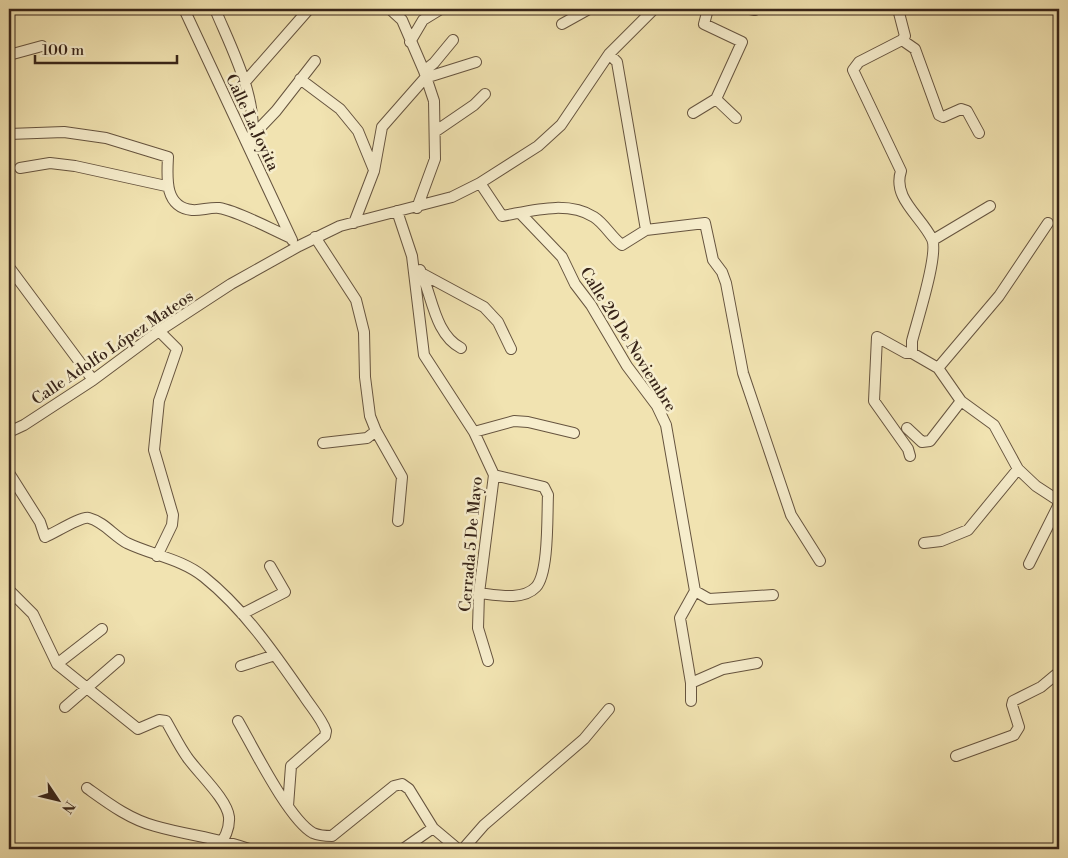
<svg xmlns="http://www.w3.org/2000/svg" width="1068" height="858" viewBox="0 0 1068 858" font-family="'Libre Bodoni',serif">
  <rect width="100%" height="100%" fill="#f1e3b1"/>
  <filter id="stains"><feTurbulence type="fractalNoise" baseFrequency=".004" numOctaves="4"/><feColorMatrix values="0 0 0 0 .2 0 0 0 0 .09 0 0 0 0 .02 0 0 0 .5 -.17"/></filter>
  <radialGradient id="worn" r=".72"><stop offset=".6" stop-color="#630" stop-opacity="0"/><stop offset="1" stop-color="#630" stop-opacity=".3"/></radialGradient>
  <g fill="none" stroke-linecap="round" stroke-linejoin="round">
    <defs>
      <path id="street" d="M184 9 292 240
        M215 9C232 50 262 105 250 149
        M390 9 402 20 424 71 434 101 435 159 417 208
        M708 9 704 24 742 42 716 99 736 118
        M750 9 755 10
        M898 9 905 36 902 40 859 62 853 70 901 171C892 198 921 216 932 239 939 254 917 321 912 341V353L938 368 961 401 994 425 1018 469 1036 486 1059 501
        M562 24 589 9
        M902 40 915 49 939 115 943 117 961 109 967 111 979 133
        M410 42 423 20 441 9
        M609 54 617 62 646 230
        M9 55 42 46
        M424 71 434 63 453 40
        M300 79 340 109 358 131 374 170
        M245 82 309 9
        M693 113 716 99
        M436 131 474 105 485 94
        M255 133 276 111 315 61
        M9 134 64 132 106 138 168 157C167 177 164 207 192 210 200 211 210 207 219 208 238 211 273 230 291 238
        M20 168 50 163 75 166 166 186
        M480 183 502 216C531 211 567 200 594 217 605 224 611 237 622 245L646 230 705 223 713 260 722 272 726 283 743 373 791 515 820 561
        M397 211 412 256 424 355 474 432 494 475 479 593 478 628 488 661
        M520 213 562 257 575 284 591 305 627 366 657 406 666 425 695 591 680 618 691 683V701
        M354 223 374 171 382 127 425 78 476 62
        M315 237 356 300 364 332 365 377 370 416 376 431 402 477 398 521
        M933 240 990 206
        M9 267 93 380
        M420 270C432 294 434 334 461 348
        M421 273 484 307 498 322 511 349
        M938 368 999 296 1048 223
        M907 428 922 442 930 441 961 401
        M9 432 24 425 93 380 159 331 231 284 299 246 340 226 452 197 480 183 538 146 561 125 609 54 654 9
        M474 432 514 421 528 422 574 433
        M323 443 367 438 376 431
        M910 456 908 449 874 401 877 337 906 353H912
        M9 473 40 522 45 537C55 533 81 516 89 518 104 522 114 536 127 543 152 555 182 559 204 577 244 609 275 654 304 696 311 707 322 719 326 731L325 736 291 766 288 806
        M924 543 941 541 968 530 1018 469
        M157 556 172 525 173 515 154 450 159 401 177 349 159 331
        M1029 564 1059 504
        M9 590 33 614 57 664 138 729 159 720 166 721C173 733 179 746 187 757 198 773 227 799 229 817 230 830 224 840 217 849
        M695 591 709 599 773 595
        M479 593C496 595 523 601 536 587 549 573 547 515 548 495L544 487 494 475
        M242 614 285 592 270 566
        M57 664 102 629
        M241 666 275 655
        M691 683 723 669 757 663
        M65 707 119 660
        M238 721C253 747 289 820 313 833 320 836 326 836 332 836L394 786 402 784 409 789 433 828 458 849
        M956 756 1014 735 1019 727 1012 705 1013 701 1041 687 1059 672
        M87 788C108 803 129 819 155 826 186 835 218 838 249 849
        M403 849 433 828
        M463 849 484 825 584 739 609 709"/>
    </defs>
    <use href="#street" stroke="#66543f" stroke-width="12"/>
    <use href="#street" stroke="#f6edcc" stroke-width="10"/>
  </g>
  <g text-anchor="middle" stroke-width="5" stroke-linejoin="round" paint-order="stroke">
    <g font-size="16" fill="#382519" stroke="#f6edcc">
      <text transform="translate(253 122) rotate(65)" y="6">Calle La Joyita</text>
      <text transform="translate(629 339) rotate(58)" y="6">Calle 20 De Noviembre</text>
      <text transform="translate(112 347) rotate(-34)" y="6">Calle Adolfo López Mateos</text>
      <text transform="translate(470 544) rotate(-85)" y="6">Cerrada 5 De Mayo</text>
    </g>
  </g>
  <rect width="1068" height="858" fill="none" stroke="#f1e3b1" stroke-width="30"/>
  <rect x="10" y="10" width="1048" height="838" fill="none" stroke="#382519" stroke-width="2.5"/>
  <rect x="15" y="15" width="1038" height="828" fill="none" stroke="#382519"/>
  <g transform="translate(58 800) rotate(125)" stroke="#f6edcc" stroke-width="4" paint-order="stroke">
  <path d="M0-4L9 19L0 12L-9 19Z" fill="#382519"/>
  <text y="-8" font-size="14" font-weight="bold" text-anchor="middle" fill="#382519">N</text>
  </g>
  <path d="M35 55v8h142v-8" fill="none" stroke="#382519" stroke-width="2.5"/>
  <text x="42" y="55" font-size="15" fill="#382519" stroke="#f6edcc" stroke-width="4" paint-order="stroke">100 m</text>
  <rect width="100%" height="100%" filter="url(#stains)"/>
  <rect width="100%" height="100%" fill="url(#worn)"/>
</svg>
